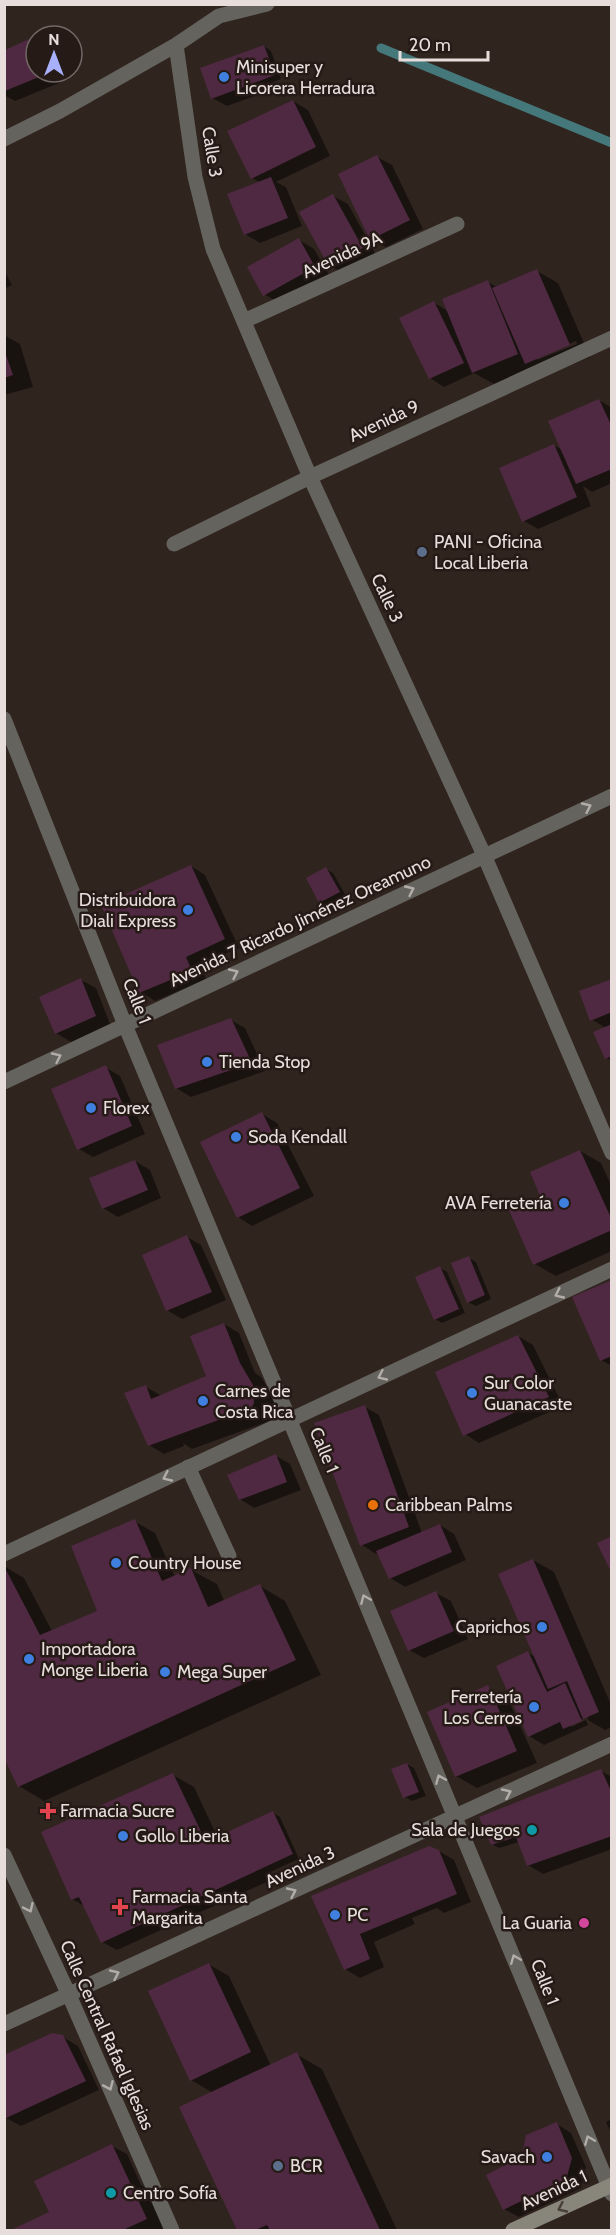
<svg xmlns="http://www.w3.org/2000/svg" width="616" height="2235" viewBox="0 0 616 2235" font-family="Cabin,sans-serif">
  <rect width="100%" height="100%" fill="#30241f"/>
  <path fill="#0007" fill-rule="evenodd" d="M36 38V72H66L69 79 15 101 4 95V51Z
    M264 46 271 51 281 79 260 87 263 93 227 106 212 98Z
    M293 101 308 110 330 156 276 182 286 187 302 226 260 243 245 234 261 183 252 178Z
    M377 157 392 165 423 229 386 247 371 239Z
    M333 196 348 204 377 257 345 274 330 266Z
    M299 240 314 249 329 275 279 303 264 294Z
    M4 270 12 285 4 289Z
    M537 271 558 283 590 357 547 375 534 368 494 384 474 373 444 387 430 378 434 303 448 311 488 282 497 287ZM576 341 577 344 537 360V357Z
    M4 335 20 344 33 387 4 395Z
    M599 400 612 408V483L592 492 583 486 591 506 538 529 524 521 554 445 562 450Z
    M191 866 205 875 239 948 200 965 206 979 155 1001 141 992Z
    M326 869 333 873 346 896 328 906 320 902Z
    M81 980 96 988 110 1024 71 1042 56 1033Z
    M612 980V1061L606 1058V1028L591 1019Z
    M231 1020 245 1028 265 1071 191 1097 176 1088Z
    M105 1067 120 1076 145 1134 93 1157 79 1149Z
    M262 1114 277 1123 314 1196 252 1226 238 1217Z
    M580 1151 601 1163 612 1187V1251L556 1276 535 1264 542 1196Z
    M135 1161 150 1170 161 1198 118 1217 103 1208Z
    M187 1237 201 1245 226 1300 182 1319 167 1310Z
    M469 1258 476 1262 491 1299 476 1306 468 1302Z
    M440 1268 447 1272 465 1313 442 1323 435 1319Z
    M612 1282V1366L601 1360Z
    M224 1324 239 1333 255 1373 261 1377 274 1398V1415L272 1420 192 1449 183 1443 184 1446 164 1454 149 1445 146 1387 160 1395 210 1377Z
    M518 1336 533 1345 563 1406 479 1443 465 1434Z
    M365 1407 379 1415 422 1533 440 1525 454 1534 466 1560 405 1587 390 1578 379 1553 376 1554 362 1545Z
    M276 1456 290 1464 301 1490 254 1508 240 1499Z
    M134 1521 155 1533 175 1577 191 1570 217 1584 224 1601 260 1586 285 1601 321 1675 44 1801 19 1786 4 1755V1566L24 1578 52 1631 99 1611Z
    M533 1560 554 1572 612 1707V1727L605 1730 588 1720V1716L571 1724V1727L586 1720 588 1725 544 1745 529 1736 528 1653 535 1657Z
    M436 1593 451 1601 468 1639 424 1658 409 1650Z
    M487 1687 508 1699 537 1763 477 1788 456 1776Z
    M407 1764 414 1768 426 1796 412 1801 405 1797Z
    M601 1771 612 1777V1849L543 1874 528 1865 519 1842 499 1848 492 1844Z
    M173 1775 194 1787 218 1838 273 1813 280 1817 299 1859 268 1873 271 1880 117 1950 102 1942 86 1907 72 1899Z
    M439 1851 454 1860 471 1902 444 1913 437 1908 412 1918 415 1924 374 1942 384 1967 360 1978 345 1969 313 1897Z
    M208 1964 229 1976 271 2066 296 2054 322 2069 397 2230H238L181 2107 213 2093 191 2080Z
    M63 2037 78 2046 99 2090 21 2126 6 2118Z
    M612 2119V2135L606 2122Z
    M557 2124 571 2133 586 2167 581 2188 519 2217 504 2209 524 2157Z
    M112 2146 127 2154 141 2185 152 2191 170 2230H15L53 2212Z"/>
  <g fill="none" stroke-linecap="round" stroke-linejoin="round">
    <path stroke="#45787a" stroke-width="9" d="M381 48 612 143"/>
  </g>
  <path fill="#4f2941" d="M36 36V72H51L5 91V50Z
    M264 45 275 75 211 99 200 68Z
    M293 100 316 147 251 179 227 131Z
    M377 155 410 220 370 240 338 174Z
    M271 177 288 218 244 235 227 194Z
    M333 194 363 248 329 267 299 212Z
    M299 238 315 267 263 296 247 267Z
    M537 269 570 345 525 364 492 288Z
    M488 280 518 354 472 373 442 299Z
    M434 301 464 363 429 379 399 318Z
    M4 349 13 375 4 378Z
    M599 399 612 427V469L576 484 548 421Z
    M554 444 577 497 522 522 499 468Z
    M191 865 225 939 186 957 192 971 139 993 101 905Z
    M326 867 340 892 319 903 306 878Z
    M81 978 96 1016 55 1034 39 997Z
    M612 979V1012L590 1021 579 991Z
    M231 1018 252 1063 175 1089 157 1045Z
    M612 1024V1056L605 1059 593 1032Z
    M106 1065 132 1126 77 1150 51 1089Z
    M262 1112 300 1188 237 1218 200 1142Z
    M580 1150 612 1220V1230L533 1265 509 1210 540 1196 530 1172Z
    M135 1160 148 1190 102 1209 89 1178Z
    M187 1235 212 1292 166 1311 142 1255Z
    M469 1256 485 1295 467 1303 451 1263Z
    M440 1266 459 1309 434 1320 415 1277Z
    M612 1280V1356L600 1361 572 1297Z
    M224 1323 240 1363 253 1385 254 1403 251 1408 148 1446 124 1393 146 1385 151 1399 206 1376 190 1336Z
    M518 1335 549 1397 463 1436 435 1372Z
    M365 1405 409 1527 360 1546 314 1423Z
    M276 1454 287 1482 239 1500 227 1475Z
    M135 1519 162 1581 191 1568 208 1607 260 1584 296 1660 18 1787 4 1758V1566L40 1635 97 1611 71 1546Z
    M440 1524 452 1552 389 1579 376 1551Z
    M612 1536V1574L597 1543Z
    M533 1559 599 1712 583 1719 567 1681 548 1689 498 1574Z
    M436 1591 454 1631 408 1651 390 1611Z
    M528 1651 547 1692 565 1683 582 1721 563 1729 560 1722 528 1737 496 1666Z
    M488 1685 517 1751 455 1777 427 1712Z
    M407 1763 419 1792 403 1798 391 1769Z
    M601 1769 612 1793V1836L527 1866 516 1837 491 1845 479 1817Z
    M173 1773 206 1842 273 1811 293 1854 101 1943 79 1897 71 1900 41 1832Z
    M429 1846 439 1850 457 1894 360 1934 370 1959 344 1970 311 1896Z
    M209 1963 251 2052 190 2081 148 1991Z
    M52 2033 63 2035 86 2081 4 2119V2055Z
    M297 2052 380 2230H270L267 2225 255 2230H237L179 2107Z
    M557 2122 572 2158 566 2180 503 2210 486 2175 522 2156 526 2135Z
    M112 2144 147 2219 123 2230H11L49 2212 34 2181Z"/>
  <g fill="none" stroke-linecap="round" stroke-linejoin="round">
    <path stroke="#65635d" stroke-width="15" d="M188 1467 229 1556"/>
    <path stroke="#65635d" stroke-width="15" d="M176 45 195 177 213 249 310 477 484 855 612 1153
      M4 139 60 111 176 45 219 16 267 4
      M244 321 457 224
      M174 544 310 477 612 338
      M4 719 125 1025 612 2194
      M4 1082 612 796
      M4 1554 612 1269
      M4 1855 69 1995 172 2230
      M4 2024 612 1744"/>
    <path stroke="#88857b" stroke-width="15" d="M513 2230 612 2185"/>
  </g>
  <defs><path id="oneway-chevron" d="M-2-3.5L2.5 0L-2 3.5" fill="none" stroke-width="1.6" stroke-linecap="round" stroke-linejoin="round" transform="scale(1.5)"/></defs>
  <g stroke="#b3ada9">
    <use href="#oneway-chevron" transform="translate(587 807) rotate(-25)"/>
    <use href="#oneway-chevron" transform="translate(410 890) rotate(-25)"/>
    <use href="#oneway-chevron" transform="translate(234 973) rotate(-25)"/>
    <use href="#oneway-chevron" transform="translate(57 1057) rotate(-25)"/>
    <use href="#oneway-chevron" transform="translate(559 1294) rotate(155)"/>
    <use href="#oneway-chevron" transform="translate(382 1376) rotate(155)"/>
    <use href="#oneway-chevron" transform="translate(167 1477) rotate(155)"/>
    <use href="#oneway-chevron" transform="translate(365 1599) rotate(-113)"/>
    <use href="#oneway-chevron" transform="translate(440 1779) rotate(-113)"/>
    <use href="#oneway-chevron" transform="translate(507 1793) rotate(-25)"/>
    <use href="#oneway-chevron" transform="translate(292 1892) rotate(-25)"/>
    <use href="#oneway-chevron" transform="translate(29 1908) rotate(65)"/>
    <use href="#oneway-chevron" transform="translate(515 1959) rotate(-112)"/>
    <use href="#oneway-chevron" transform="translate(115 1974) rotate(-25)"/>
    <use href="#oneway-chevron" transform="translate(109 2086) rotate(66)"/>
    <use href="#oneway-chevron" transform="translate(589 2140) rotate(-112)"/>
  </g>
  <use stroke="#483f39" href="#oneway-chevron" transform="translate(562 2208) rotate(155)"/>
  <g fill="#3f7fe0" stroke="#261a16" stroke-width="2">
    <circle cx="224" cy="77" r="6"/>
    <circle cx="188" cy="910" r="6"/>
    <circle cx="207" cy="1062" r="6"/>
    <circle cx="91" cy="1108" r="6"/>
    <circle cx="236" cy="1137" r="6"/>
    <circle cx="564" cy="1203" r="6"/>
    <circle cx="472" cy="1393" r="6"/>
    <circle cx="203" cy="1401" r="6"/>
    <circle cx="116" cy="1563" r="6"/>
    <circle cx="542" cy="1627" r="6"/>
    <circle cx="29" cy="1659" r="6"/>
    <circle cx="165" cy="1672" r="6"/>
    <circle cx="534" cy="1707" r="6"/>
    <circle cx="123" cy="1836" r="6"/>
    <circle cx="335" cy="1915" r="6"/>
    <circle cx="547" cy="2157" r="6"/>
  </g>
  <g fill="#5c6f8a" stroke="#261a16" stroke-width="2">
    <circle cx="422" cy="552" r="6"/>
    <circle cx="278" cy="2166" r="6"/>
  </g>
  <circle fill="#e8710a" stroke="#261a16" stroke-width="2" cx="373" cy="1505" r="6"/>
  <g fill="#e0444e" stroke="#261a16" stroke-width="2">
    <path d="M45 1802h6v6h6v6h-6v6h-6v-6h-6v-6h6z"/>
    <path d="M117 1898h6v6h6v6h-6v6h-6v-6h-6v-6h6z"/>
  </g>
  <g fill="#0f9aa8" stroke="#261a16" stroke-width="2">
    <circle cx="532" cy="1830" r="6"/>
    <circle cx="111" cy="2193" r="6"/>
  </g>
  <circle fill="#d1479c" stroke="#261a16" stroke-width="2" cx="584" cy="1923" r="6"/>
  <g text-anchor="middle" stroke-width="5" stroke-linejoin="round" paint-order="stroke">
    <g font-size="18" fill="#e7dedb" stroke="#261a16" text-anchor="start">
      <text x="236" y="73">Minisuper y<tspan x="236" dy="21">Licorera Herradura</tspan></text>
      <text x="434" y="548">PANI - Oficina<tspan x="434" dy="21">Local Liberia</tspan></text>
      <text x="176" y="906" text-anchor="end">Distribuidora<tspan x="176" dy="21">Diali Express</tspan></text>
      <text x="219" y="1068">Tienda Stop</text>
      <text x="103" y="1114">Florex</text>
      <text x="248" y="1143">Soda Kendall</text>
      <text x="552" y="1209" text-anchor="end">AVA Ferretería</text>
      <text x="484" y="1389">Sur Color<tspan x="484" dy="21">Guanacaste</tspan></text>
      <text x="215" y="1397">Carnes de<tspan x="215" dy="21">Costa Rica</tspan></text>
      <text x="385" y="1511">Caribbean Palms</text>
      <text x="128" y="1569">Country House</text>
      <text x="530" y="1633" text-anchor="end">Caprichos</text>
      <text x="41" y="1655">Importadora<tspan x="41" dy="21">Monge Liberia</tspan></text>
      <text x="177" y="1678">Mega Super</text>
      <text x="522" y="1703" text-anchor="end">Ferretería<tspan x="522" dy="21">Los Cerros</tspan></text>
      <text x="60" y="1817">Farmacia Sucre</text>
      <text x="520" y="1836" text-anchor="end">Sala de Juegos</text>
      <text x="135" y="1842">Gollo Liberia</text>
      <text x="132" y="1903">Farmacia Santa<tspan x="132" dy="21">Margarita</tspan></text>
      <text x="347" y="1921">PC</text>
      <text x="572" y="1929" text-anchor="end">La Guaria</text>
      <text x="535" y="2163" text-anchor="end">Savach</text>
      <text x="290" y="2172">BCR</text>
      <text x="123" y="2199">Centro Sofía</text>
    </g>
    <g font-size="18" fill="#e7dedb" stroke="#261a16">
      <text transform="translate(212 152) rotate(81)" y="6">Calle 3</text>
      <text transform="translate(342 255) rotate(-25)" y="6">Avenida 9A</text>
      <text transform="translate(384 421) rotate(-25)" y="6">Avenida 9</text>
      <text transform="translate(387 598) rotate(65)" y="6">Calle 3</text>
      <text transform="translate(300 921) rotate(-25)" y="6">Avenida 7 Ricardo Jiménez Oreamuno</text>
      <text transform="translate(137 1001) rotate(68)" y="6">Calle 1</text>
      <text transform="translate(324 1450) rotate(67)" y="6">Calle 1</text>
      <text transform="translate(300 1867) rotate(-25)" y="6">Avenida 3</text>
      <text transform="translate(545 1982) rotate(68)" y="6">Calle 1</text>
      <text transform="translate(107 2035) rotate(66)" y="6">Calle Central Rafael Iglesias</text>
      <text transform="translate(554 2190) rotate(-25)" y="6">Avenida 1</text>
    </g>
  </g>
  <rect width="616" height="2235" fill="none" stroke="#e7dedb" stroke-width="12"/>
  <g transform="translate(54 54)"><circle r="28" fill="#261a16" stroke="#736865" stroke-width="1.5"/>
  <path d="M0-4.5L10 22L0 15L-10 22Z" fill="#a8b0fc"/>
  <text y="-9" font-size="16" font-weight="bold" text-anchor="middle" fill="#e7dedb">N</text>
  </g>
  <path d="M400 51v9h88v-9" fill="none" stroke="#e7dedb" stroke-width="3"/>
  <text x="409" y="51" font-size="18" fill="#e7dedb" stroke="#261a16" stroke-width="4.5" paint-order="stroke">20 m</text>
</svg>
